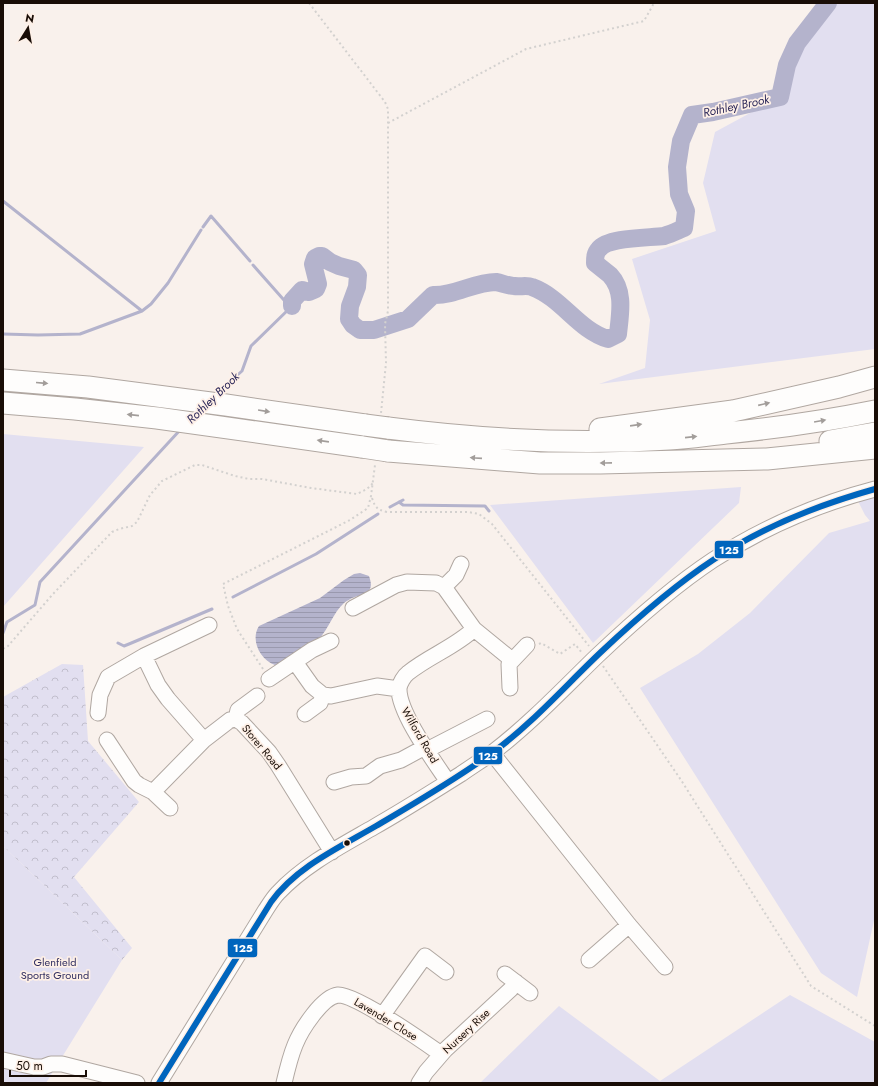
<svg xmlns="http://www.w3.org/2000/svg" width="878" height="1086" viewBox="0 0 878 1086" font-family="Jost,sans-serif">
  <defs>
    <pattern id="forest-crowns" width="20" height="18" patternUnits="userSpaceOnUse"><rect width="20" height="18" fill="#e2dff0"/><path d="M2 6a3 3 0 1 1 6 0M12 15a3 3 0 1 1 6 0" fill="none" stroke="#c1becc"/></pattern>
    <pattern id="water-rules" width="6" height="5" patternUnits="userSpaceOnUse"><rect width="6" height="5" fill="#b4b3cc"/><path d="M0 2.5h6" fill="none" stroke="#9a99ae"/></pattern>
  </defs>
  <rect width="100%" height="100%" fill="#f9f1ec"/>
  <path fill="#e2dff0" d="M828 3H875V349L599 384 645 368 650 320 632 259 716 231 703 183 715 132 780 97 796 46Z
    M3 434 144 447 3 607Z
    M741 487 739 503 593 643 490 505Z
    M875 496V916L857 997 821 973 640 688 698 654 750 613 829 533 870 521 865 515 858 501Z
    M3 846 122 960 46 1083H3Z
    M790 995 875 1042V1083H480L559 1006 660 1081Z"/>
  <path fill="url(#forest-crowns)" d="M62 664 83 665 88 741 139 802 74 877 132 948 122 960 3 846V697Z"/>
  <path fill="url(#water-rules)" d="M360 573 369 576C371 582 372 586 369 591 365 596 360 595 355 597 351 598 347 601 344 603 333 613 329 628 319 639L279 664 275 665C260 660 250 640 259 626L320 598 344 580 354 574Z"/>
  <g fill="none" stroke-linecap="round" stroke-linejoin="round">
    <path stroke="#b4b3cc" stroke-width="3" d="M3 201 142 311
      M203 227 211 216 250 261
      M253 265 291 308
      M3 334 38 335 80 334 142 311 151 304 168 283 201 230
      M215 395 242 371 251 346 292 306
      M399 502 403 505 485 506 489 511
      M390 507 403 500
      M233 597 316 554 378 514
      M3 633 7 622 35 605 40 582 181 429
      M118 643 124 646 129 644 212 609"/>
    <path stroke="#b4b3cc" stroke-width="18" d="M292 306V301L302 290 309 292 316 289 318 284 313 264 315 258 319 256H322L330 262 339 266 354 270 358 275 357 287 350 306 349 319 353 325 360 330H374L408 319 433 295C455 296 474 282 496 282 502 283 508 286 514 286 520 287 527 285 532 287 562 298 578 330 608 339L618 334C620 314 625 291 610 275 605 271 600 267 595 263 595 258 595 253 599 249 608 237 649 238 664 236 671 234 677 231 684 228L686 211 679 194 677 167 681 141 692 115 713 112 780 97 787 65 797 43 828 3"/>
    <defs>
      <path id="minor" d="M444 587 456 575 461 564
        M353 608 396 585 407 582 436 583 444 587 474 629 512 660
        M144 656 158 685 168 699 204 740
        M295 662 312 686 323 695 331 696 377 686 399 689
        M269 679 312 650 331 641
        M510 688 509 664 527 645
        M98 713 100 695 108 677 144 656 209 625
        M305 714 320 703 323 695
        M236 719 238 710 257 696
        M107 740 134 781 139 785 153 792 170 808
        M427 750 487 719
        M492 753 629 925 665 967
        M334 782 351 777 366 776 380 766 401 760 425 747
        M448 782C434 761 398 712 399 688 400 683 404 676 408 673 429 656 455 647 474 629
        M153 792 204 740 230 720 236 719 242 723 269 752 278 765 332 852
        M589 960 629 925
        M505 974 530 993
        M382 1016 425 956 446 972
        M3 1060 34 1067H43L51 1064H62L137 1083
        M159 1083 265 911C269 905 273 898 278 893 304 865 341 846 374 827 404 810 432 792 461 774 471 767 482 760 492 753 530 724 563 689 597 656 633 622 672 587 713 560 762 528 818 504 875 489
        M284 1083C287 1070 290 1057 295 1045 301 1030 322 997 338 995 355 994 424 1042 441 1054
        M419 1083 426 1072 445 1050 511 989 516 982"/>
      <path id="highway" d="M3 380 88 387 226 405 365 425
        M3 403 75 409 157 418 362 447
        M388 428C481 440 575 445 669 439 688 438 707 435 726 433 776 428 826 421 875 411
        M600 429 733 411 839 387 875 377
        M830 441 875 433
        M388 451 540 463H600L767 459 875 448"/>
    </defs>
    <use href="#minor" stroke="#b0a7a1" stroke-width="17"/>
    <use href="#highway" stroke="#b0a7a1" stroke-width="23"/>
    <path stroke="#d3d1cf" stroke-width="2" stroke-dasharray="2 3" stroke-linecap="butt" d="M309 3 385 102 388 109V311L385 324 386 363 381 413
      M388 123 526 49 644 21 654 3
      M372 498C375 507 377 510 387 512H468L479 514 492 524 589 646
      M539 644 541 643 560 654 575 644 582 653
      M3 649 8 646 53 594 112 532 119 529 132 526 137 522 150 495 162 481 195 465H202L235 476 249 479H262L311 488 357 494 367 489 373 483
      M603 666 681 780 811 986 875 1026
      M263 669 237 629 228 606 223 584 350 520 368 508 371 496 375 465"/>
    <use href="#minor" stroke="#fefdfc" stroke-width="15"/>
    <use href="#highway" stroke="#fefdfc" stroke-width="21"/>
    <defs>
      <path id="highway-bridge" d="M365 425 388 428
        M362 447 388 451"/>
    </defs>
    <use href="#highway-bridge" stroke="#b0a7a1" stroke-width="23" stroke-linecap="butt"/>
    <use href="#highway-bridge" stroke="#fefdfc" stroke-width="21"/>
    <defs>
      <path id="bus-1" d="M159 1083 271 902C296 867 340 847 376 826 415 803 455 780 492 753 532 724 565 686 601 652 636 619 672 587 713 560 762 527 818 505 875 489"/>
    </defs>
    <use href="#bus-1" stroke="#fef0e7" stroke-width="9"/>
    <use href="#bus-1" stroke="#0065bd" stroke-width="6"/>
  </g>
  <defs><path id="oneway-solid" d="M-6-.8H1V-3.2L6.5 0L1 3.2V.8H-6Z"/></defs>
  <g fill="#a29d9a">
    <use href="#oneway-solid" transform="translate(42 383) rotate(5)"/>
    <use href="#oneway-solid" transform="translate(764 404) rotate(-13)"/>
    <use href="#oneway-solid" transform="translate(264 411) rotate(9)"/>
    <use href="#oneway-solid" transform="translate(133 415) rotate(-174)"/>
    <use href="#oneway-solid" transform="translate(820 421) rotate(-10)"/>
    <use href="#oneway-solid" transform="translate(636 425) rotate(-8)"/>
    <use href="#oneway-solid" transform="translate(691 437) rotate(-6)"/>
    <use href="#oneway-solid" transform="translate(323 441) rotate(-172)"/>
    <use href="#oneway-solid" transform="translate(476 458) rotate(-176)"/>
    <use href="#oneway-solid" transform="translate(606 463) rotate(179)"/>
  </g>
  <circle fill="#190d06" stroke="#fef0e7" stroke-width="1.5" cx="347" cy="843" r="3.5"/>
  <g text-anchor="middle" stroke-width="3.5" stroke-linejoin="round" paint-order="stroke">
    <g font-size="11" fill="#190d06" stroke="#fef0e7">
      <text transform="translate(420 735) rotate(60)" y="4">Wilford Road</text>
      <text transform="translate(262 747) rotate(50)" y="4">Storer Road</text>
      <text transform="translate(386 1019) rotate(31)" y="4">Lavender Close</text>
      <text transform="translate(466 1031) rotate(-43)" y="4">Nursery Rise</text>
    </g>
    <g font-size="11" fill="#333062" stroke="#fef0e7">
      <text x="55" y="966">Glenfield<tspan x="55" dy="13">Sports Ground</tspan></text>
    </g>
    <g font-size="12" font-style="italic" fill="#2b2759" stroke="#fef0e7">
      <text transform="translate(736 106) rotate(-12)" y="4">Rothley Brook</text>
      <text transform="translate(213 398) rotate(-44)" y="4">Rothley Brook</text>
    </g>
  </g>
  <g stroke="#fef0e7" stroke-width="1.5">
    <rect x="714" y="540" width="30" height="19" rx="4" fill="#0065bd"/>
    <rect x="473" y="746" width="30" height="19" rx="4" fill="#0065bd"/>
    <rect x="227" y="938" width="31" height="20" rx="4" fill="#0065bd"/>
  </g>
  <g font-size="11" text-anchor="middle" font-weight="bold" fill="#fff">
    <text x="729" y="554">125</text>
    <text x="488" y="760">125</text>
    <text x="243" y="952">125</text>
  </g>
  <rect width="878" height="1086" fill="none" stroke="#190d06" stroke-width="8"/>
  <g transform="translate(28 28) rotate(11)" stroke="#fef0e7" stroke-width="3" paint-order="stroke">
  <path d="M0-3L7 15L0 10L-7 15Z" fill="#190d06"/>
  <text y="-6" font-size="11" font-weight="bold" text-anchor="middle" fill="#190d06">N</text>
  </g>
  <path d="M10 1070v6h76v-6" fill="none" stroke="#190d06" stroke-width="2"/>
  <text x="16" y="1070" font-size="12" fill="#190d06" stroke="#fef0e7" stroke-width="3" paint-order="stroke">50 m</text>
</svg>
